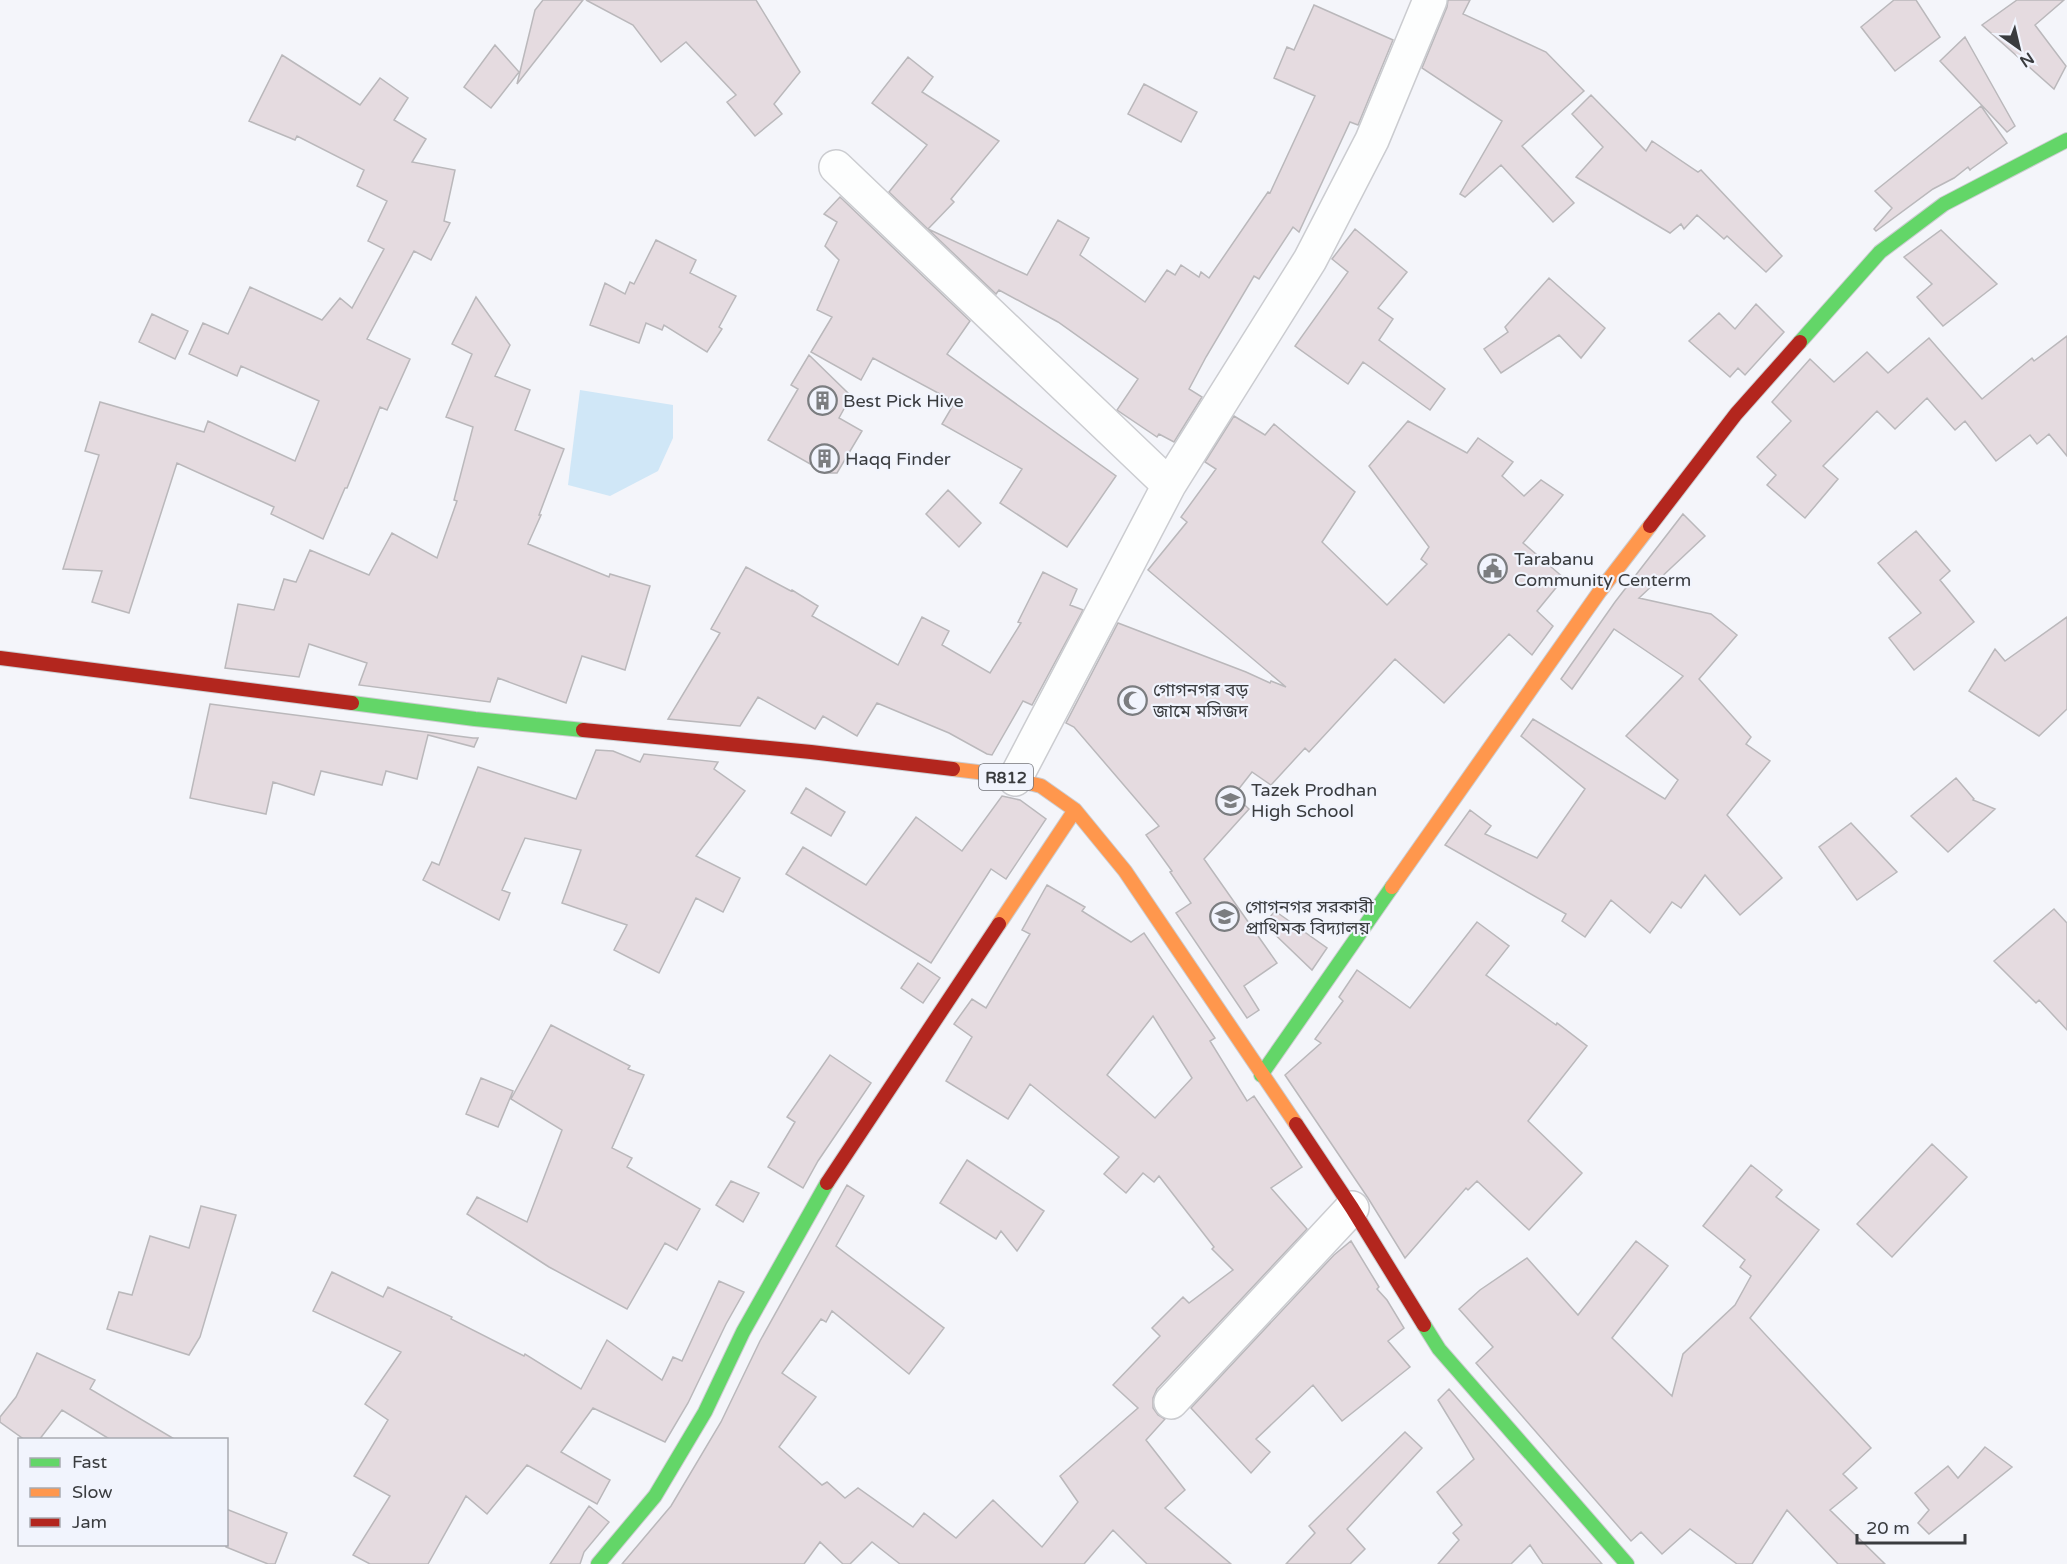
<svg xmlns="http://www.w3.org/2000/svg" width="2067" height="1564" viewBox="0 0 2067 1564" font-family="'Varela Round','Noto Sans Bengali',sans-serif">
  <rect width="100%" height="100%" fill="#f4f5fa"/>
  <path fill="#d0e7f7" d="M580 390 673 405V438L658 471 610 496 568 485Z"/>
  <path fill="#e5dbe0" stroke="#bab8bb" stroke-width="1.5" fill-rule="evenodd" d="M543 0H583L517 84 535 10Z
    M586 0H756L800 72 774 104 782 114 755 136 727 102 736 95 686 42 661 62 633 25Z
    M1448 0H1470L1463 14 1546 52 1584 91 1522 146 1574 203 1553 222 1501 165 1465 197 1460 194 1502 121 1422 68 1447 7Z
    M1894 0H1916L1940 37 1895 71 1861 27Z
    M2017 0H2064L2035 25 2066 66 2054 89 1982 25Z
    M1314 5 1393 40 1358 125 1350 122 1299 232 1293 227 1259 279 1254 276 1206 357 1189 389 1202 397 1174 442 1159 434 1157 437 1117 410 1138 379 1058 322 999 290 996 294 889 192 927 145 872 103 908 57 933 77 922 92 999 141 951 199 954 202 928 229 1027 275 1058 220 1089 238 1080 255 1145 302 1167 270 1175 275 1181 265 1199 277 1201 272 1209 278 1268 192 1270 193 1315 96 1274 78 1287 47 1294 50Z
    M1965 37 2015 126 2007 132 1940 61Z
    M495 45 519 72 491 108 464 87Z
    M282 55 360 105 380 78 408 98 394 120 426 139 412 162 455 170 444 221 450 223 431 260 414 251 367 339 410 359 387 410 380 407 347 488H345L323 539 271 514 274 507 177 463 129 613 92 602 102 571 63 569 99 455 85 451 100 402 204 432 208 421 295 461 319 401 241 366 237 376 189 354 203 323 228 334 250 287 322 320 340 298 352 308 384 249 368 241 387 201 357 186 364 170 297 136 295 140 249 121Z
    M1144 84 1197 112 1181 142 1128 114Z
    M1591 95 1646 151 1652 141 1698 172 1701 170 1782 256 1766 272 1727 236 1724 239 1697 215 1684 229 1681 224 1670 233 1576 177 1603 147 1572 114Z
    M1981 106 2007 143 1971 169 1970 170 1968 167 1954 178 1933 189 1876 231 1874 229 1892 208 1875 191Z
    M840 197 970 321 947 354 1116 476 1067 547 1000 503 1022 469 942 424 955 402 873 358 861 380 811 352 832 317 817 310 839 260 825 246 837 222 824 214Z
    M1355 229 1407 272 1378 308 1393 319 1379 340 1445 389 1430 410 1363 362 1348 384 1295 346 1348 272 1332 259Z
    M1941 230 1997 284 1943 326 1917 297 1932 284 1904 257Z
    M656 240 696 260 690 273 736 296 719 327 722 329 707 352 664 325 662 330 646 323 639 343 590 325 605 283 625 294 630 282 634 284Z
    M1549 278 1605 328 1581 358 1559 335 1501 373 1484 349 1508 332 1505 327Z
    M476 297 510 345 495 376 530 390 515 430 564 449 539 515H541L528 544 609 577 610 574 650 586 625 670 582 656 566 703 498 678 490 702 359 685 367 663 309 644 299 677 225 668 238 604 274 610 284 579 296 582 310 550 369 575 392 533 437 558 457 501 454 500 473 427 446 417 472 354 452 344Z
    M1756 304 1784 332 1745 375 1738 368 1730 377 1689 341 1719 313 1735 329Z
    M152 314 188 331 175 359 139 342Z
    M2067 336V456L2049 434 2037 444 2030 435 1996 461 1965 421 1955 430 1927 398 1895 429 1877 411 1823 466 1838 479 1805 518 1767 485 1776 475 1757 457 1791 421 1772 402 1810 359 1834 382 1867 352 1888 373 1929 338 1982 399 2032 358 2034 361Z
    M809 355 851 396 839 418 862 431 837 473H826L768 440 798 389 791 385Z
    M1234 416 1265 435 1274 424 1355 492 1322 542 1387 605 1427 564 1421 559 1429 547 1369 466 1408 421 1467 453 1478 438 1513 462 1502 476 1524 496 1541 480 1563 495 1523 543 1564 578 1537 611 1553 626 1532 655 1509 634 1444 703 1395 659 1309 752 1305 748 1271 785 1252 772 1234 795 1249 809 1204 859 1277 963 1244 986 1259 1010 1247 1018 1176 913 1191 903 1170 872 1172 871 1146 835 1159 826 1074 727 1066 723 1118 623 1246 672 1270 683 1271 681 1286 687 1148 570 1187 522 1181 517 1216 469 1205 462Z
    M948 490 981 523 959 547 926 514Z
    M1683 514 1705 536 1639 598 1711 614 1737 635 1699 679 1751 737 1746 744 1770 761 1727 815 1782 878 1740 915 1705 875 1681 908 1672 902 1650 933 1611 900 1585 937 1562 921 1566 914 1445 845 1470 810 1491 826 1485 834 1537 858 1585 789 1521 736 1533 719 1665 799 1678 780 1626 736 1683 676 1614 629 1572 689 1561 679 1615 602Z
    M1916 531 1950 571 1940 580 1974 622 1914 670 1889 638 1921 613 1878 563Z
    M746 567 791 591 792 590 818 606 812 616 898 665 922 617 949 631 942 645 990 673 1021 623 1018 622 1043 572 1077 589 1070 605 1083 610 1032 705 1023 701 992 755 987 754 949 733 877 703 857 736 823 716 815 729 758 697 740 726 668 719 720 633 711 629Z
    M2067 617V709L2039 736 1969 691 1995 649 2005 661Z
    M210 704 473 738H478L474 747 428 735 417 779 386 771 382 785 321 771 314 795 273 782 266 814 190 798Z
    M596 750 613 751 640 762 644 754 718 762 714 769 745 791 696 856 740 878 723 912 696 898 659 973 614 950 627 925 562 903 581 850 525 838 502 890 510 893 499 920 423 880 432 862 439 865 478 767 576 799Z
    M1956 778 1974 799 1973 800 1995 809 1948 852 1911 816Z
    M806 788 845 812 831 836 791 813Z
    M1002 796 1020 800 1046 819 1006 879 991 869 931 963 786 874 803 847 866 885 916 817 962 851Z
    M1851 823 1897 872 1857 900 1819 847Z
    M1047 885 1085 907 1082 911 1131 942 1144 933 1215 1038 1210 1041 1247 1101 1254 1096 1302 1167 1271 1188 1307 1229 1157 1389 1153 1398V1408L1158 1415 1165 1419 1146 1440 1185 1490 1165 1508 1231 1564H1147L1113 1530 1084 1564H900L872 1542 850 1564H843L820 1542 804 1564H622L671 1506 721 1422 760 1341 847 1185 864 1196 836 1246 944 1328 909 1374 832 1311 826 1322 821 1319 782 1373 816 1397 779 1447 822 1485 827 1482 845 1498 858 1488 913 1527 924 1513 956 1538 993 1500 1042 1547 1078 1502 1060 1476 1138 1408 1113 1385 1160 1336 1152 1328 1183 1297 1189 1303 1233 1270 1212 1249 1214 1247 1159 1176 1154 1182 1143 1173 1126 1193 1104 1174 1119 1157 1030 1084 1008 1119 946 1081 972 1037 954 1024 972 999 986 1008 1030 934 1022 930ZM1153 1016 1192 1078 1155 1118 1107 1075Z
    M2054 909 2067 923V1030L2039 1000 2036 1003 1994 961Z
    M1275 911 1327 948 1312 970 1264 924Z
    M1477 922 1509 946 1486 975 1556 1025 1557 1023 1587 1046 1528 1121 1582 1173 1529 1230 1477 1181 1468 1190 1466 1188 1405 1258 1368 1198 1285 1075 1321 1043 1315 1039 1343 1001 1339 997 1357 970 1410 1008Z
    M918 963 940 978 923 1003 901 988Z
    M551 1025 630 1066 628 1069 644 1075 612 1148 632 1158 627 1167 700 1209 677 1250 665 1243 627 1309 549 1267 467 1214 477 1197 527 1222 562 1130 511 1099Z
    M830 1055 871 1083 818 1161 803 1188 768 1167 795 1122 787 1117Z
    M481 1078 513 1091 498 1127 466 1114Z
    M1932 1144 1967 1177 1892 1257 1857 1224Z
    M967 1160 1044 1211 1017 1251 1001 1231 996 1239 940 1203Z
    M1751 1165 1782 1190 1776 1197 1819 1230 1750 1318 1871 1448 1843 1474 1857 1488 1830 1510 1885 1564H1838L1787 1510 1752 1564H1737L1690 1529 1662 1554 1641 1532 1631 1541 1476 1363 1493 1347 1459 1309 1480 1290 1527 1258 1578 1315 1636 1241 1668 1266 1612 1338 1672 1396 1683 1354 1735 1305 1751 1276 1740 1267 1745 1260 1703 1226Z
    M731 1181 759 1193 743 1222 716 1205Z
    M201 1206 236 1215 200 1337 189 1355 107 1329 119 1292 132 1295 150 1236 189 1248Z
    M1351 1241 1379 1287 1377 1289 1387 1300 1404 1328 1388 1341 1410 1367 1342 1421 1313 1385 1256 1439 1270 1452 1251 1473 1191 1408 1334 1255Z
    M332 1272 383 1297 388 1287 452 1317 451 1319 524 1356 525 1354 581 1389 607 1340 662 1380 673 1357 682 1361 719 1281 744 1292 726 1324 688 1403 665 1442 593 1408 561 1452 610 1480 597 1504 527 1465 487 1514 466 1496 428 1564H370L353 1555 390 1496 354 1476 388 1420 365 1404 401 1352 313 1311Z
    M37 1353 95 1380 90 1389 176 1440H111L62 1410 39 1440H25L0 1422V1417L16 1397Z
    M1449 1389 1602 1564H1543L1530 1545 1511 1564H1438L1459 1540 1453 1533 1462 1525 1437 1492 1474 1459 1438 1400Z
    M1405 1432 1422 1448 1347 1529 1365 1549 1350 1564H1286L1315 1533 1309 1526Z
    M1985 1447 2012 1467 1929 1534 1918 1523 1929 1510 1915 1493 1948 1466 1958 1478Z
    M589 1506 609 1522 584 1552 580 1564H550Z
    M226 1509 287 1533 275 1564H268L226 1547Z"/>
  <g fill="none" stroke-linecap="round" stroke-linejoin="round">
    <defs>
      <path id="street" d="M836 167 1169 485
        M1015 779 1169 485 1310 260 1372 140 1430 0
        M1171 1402 1352 1208"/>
      <path id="fast" d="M1800 342 1880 252 1944 204 2067 140
        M352 703 475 719 583 730
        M1261 1075 1392 887
        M1424 1325 1439 1349 1627 1564
        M598 1564 655 1496 705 1412 743 1332 827 1183"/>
      <path id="slow" d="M953 769 994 774 1041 786 1075 810 1125 871 1296 1124
        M1392 887 1600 591 1650 526
        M999 924 1075 810"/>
      <path id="jam" d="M1650 526 1736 414 1800 342
        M0 658 352 703
        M583 730 811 752 953 769
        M1296 1124 1352 1208 1424 1325
        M827 1183 999 924"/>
    </defs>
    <use href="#street" stroke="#cbccd0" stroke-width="36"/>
    <use href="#fast" stroke="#cbccd0" stroke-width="16"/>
    <use href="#slow" stroke="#cbccd0" stroke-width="16"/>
    <use href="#jam" stroke="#cbccd0" stroke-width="16"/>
    <use href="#street" stroke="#fdfefe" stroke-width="33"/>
    <use href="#fast" stroke="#63d668" stroke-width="14"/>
    <use href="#slow" stroke="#ff974d" stroke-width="14"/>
    <use href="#jam" stroke="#b3261e" stroke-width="14"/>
  </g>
  <defs>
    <symbol id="building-ring" viewBox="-11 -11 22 22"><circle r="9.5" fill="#f1f4fd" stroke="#7b7d80" stroke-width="1.5"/><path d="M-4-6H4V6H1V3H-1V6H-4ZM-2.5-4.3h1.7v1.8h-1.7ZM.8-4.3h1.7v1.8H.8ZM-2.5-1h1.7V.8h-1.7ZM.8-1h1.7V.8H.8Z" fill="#7b7d80"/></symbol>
    <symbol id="civic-ring" viewBox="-11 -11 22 22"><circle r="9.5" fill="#f1f4fd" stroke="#7b7d80" stroke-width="1.5"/><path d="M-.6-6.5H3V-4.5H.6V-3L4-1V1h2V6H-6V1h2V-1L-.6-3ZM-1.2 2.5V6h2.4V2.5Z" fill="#7b7d80"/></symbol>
    <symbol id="mosque-ring" viewBox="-11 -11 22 22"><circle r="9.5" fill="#f1f4fd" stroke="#7b7d80" stroke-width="1.5"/><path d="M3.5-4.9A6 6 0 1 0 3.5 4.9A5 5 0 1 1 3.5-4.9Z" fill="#7b7d80"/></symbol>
    <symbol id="school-ring" viewBox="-11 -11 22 22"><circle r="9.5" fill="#f1f4fd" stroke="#7b7d80" stroke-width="1.5"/><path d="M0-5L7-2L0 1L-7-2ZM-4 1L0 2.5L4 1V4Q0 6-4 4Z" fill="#7b7d80"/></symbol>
  </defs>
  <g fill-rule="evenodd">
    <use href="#building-ring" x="806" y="384" width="33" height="33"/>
    <use href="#building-ring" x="808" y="442" width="33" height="33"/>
    <use href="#civic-ring" x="1476" y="552" width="33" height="33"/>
    <use href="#mosque-ring" x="1116" y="684" width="33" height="33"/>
    <use href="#school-ring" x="1214" y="784" width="33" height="33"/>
    <use href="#school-ring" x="1208" y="900" width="33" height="33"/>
  </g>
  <g text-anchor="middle" stroke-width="4.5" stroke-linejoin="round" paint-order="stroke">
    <rect fill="#f1f4fd" stroke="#717378" stroke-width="1.5" x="979" y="764" width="54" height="26" rx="4.5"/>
    <g font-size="16" font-weight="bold" fill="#3a3c3f">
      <text x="1006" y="783">R812</text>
    </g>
    <g font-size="18" fill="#3a3c3f" stroke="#f1f4fd" text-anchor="start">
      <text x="843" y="407">Best Pick Hive</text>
      <text x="845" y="465">Haqq Finder</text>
      <text x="1514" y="565">Tarabanu<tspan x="1514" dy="21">Community Centerm</tspan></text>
      <text x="1153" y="696">গোগনগর বড়<tspan x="1153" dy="21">জামে মসিজদ</tspan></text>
      <text x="1251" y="796">Tazek Prodhan<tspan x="1251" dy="21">High School</tspan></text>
      <text x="1245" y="913">গোগনগর সরকারী<tspan x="1245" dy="21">প্রাথিমক বিদ্যালয়</tspan></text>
    </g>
  </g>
  <rect x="18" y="1438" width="210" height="108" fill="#f1f4fd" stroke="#a8aab1" stroke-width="1.5"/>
  <rect x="30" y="1458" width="30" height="9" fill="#63d668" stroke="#a8aab1" stroke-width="1.5"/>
  <text x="72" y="1468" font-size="18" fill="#3a3c3f">Fast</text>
  <rect x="30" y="1488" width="30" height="9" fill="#ff974d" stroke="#a8aab1" stroke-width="1.5"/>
  <text x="72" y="1498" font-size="18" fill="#3a3c3f">Slow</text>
  <rect x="30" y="1518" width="30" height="9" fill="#b3261e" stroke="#a8aab1" stroke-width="1.5"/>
  <text x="72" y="1528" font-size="18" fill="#3a3c3f">Jam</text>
  <g transform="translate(2019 48) rotate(146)" stroke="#f1f4fd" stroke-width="4.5" paint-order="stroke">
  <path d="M0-4.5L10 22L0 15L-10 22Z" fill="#3a3c3f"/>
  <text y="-9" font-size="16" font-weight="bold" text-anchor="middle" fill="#3a3c3f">N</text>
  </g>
  <path d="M1857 1534v9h108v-9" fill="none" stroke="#3a3c3f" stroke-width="3"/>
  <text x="1866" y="1534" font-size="18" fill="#3a3c3f" stroke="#f1f4fd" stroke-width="4.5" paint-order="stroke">20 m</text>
</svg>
